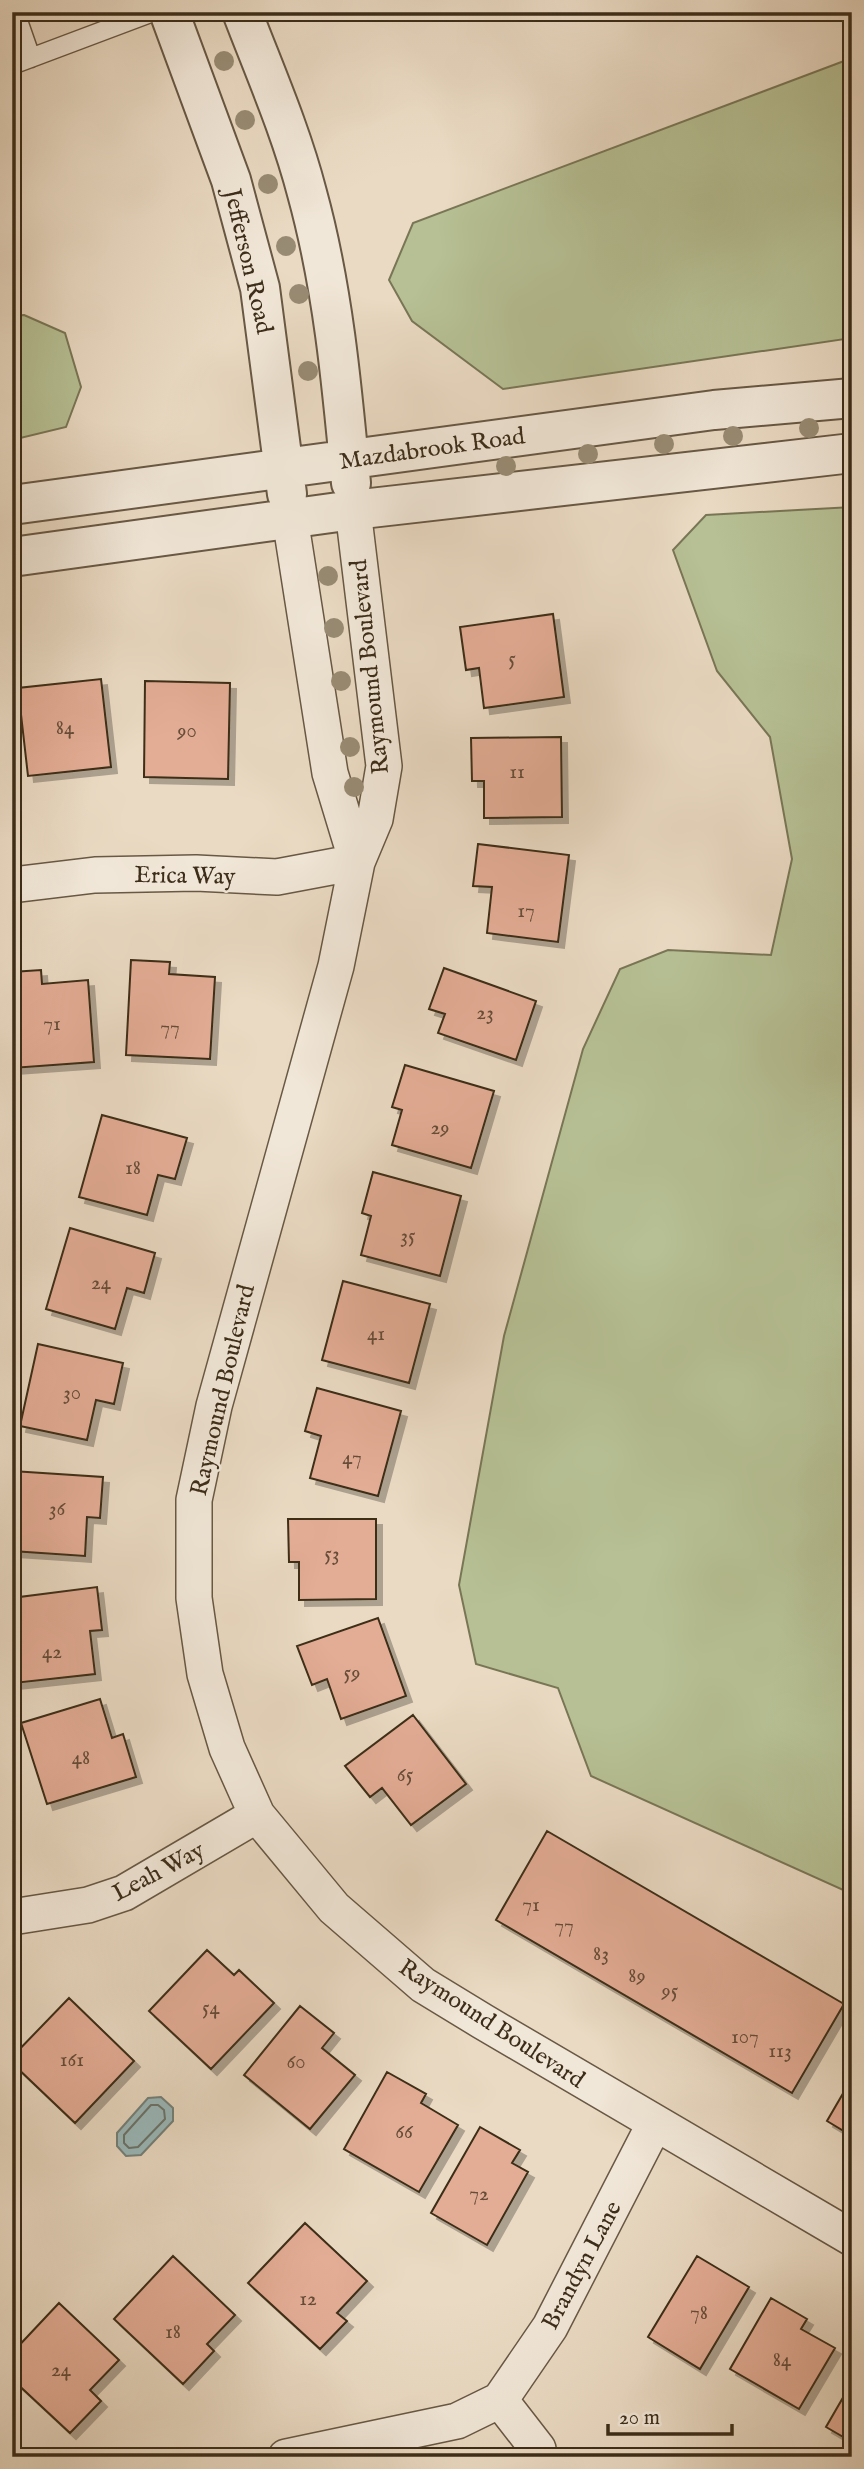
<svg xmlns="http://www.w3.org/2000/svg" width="864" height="2469" viewBox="0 0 864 2469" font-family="'IM FELL English',serif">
  <defs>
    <filter id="shadow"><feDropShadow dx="6" dy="6" stdDeviation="0" flood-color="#0004"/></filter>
  </defs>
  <rect width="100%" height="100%" fill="#eadac3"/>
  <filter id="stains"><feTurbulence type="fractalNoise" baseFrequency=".00286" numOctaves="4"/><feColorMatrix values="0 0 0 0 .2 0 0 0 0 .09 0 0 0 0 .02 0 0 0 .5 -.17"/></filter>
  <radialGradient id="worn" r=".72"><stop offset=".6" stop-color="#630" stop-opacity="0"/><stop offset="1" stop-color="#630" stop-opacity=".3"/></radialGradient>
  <path fill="#b6c094" stroke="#797656" stroke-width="2" d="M852 58V338L503 389 412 321 389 280 413 223Z
    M24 315 65 333 81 387 66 427 12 440V316Z
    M852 507V1894L591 1776 558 1688 476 1664 459 1585 504 1336 583 1049 620 969 668 950 771 955 792 859 770 737 717 671 673 550 706 515Z"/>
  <path fill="#9ab9bb" stroke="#74817a" stroke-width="2" d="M161 2097 173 2108V2121L141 2155 126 2156 117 2146V2133L148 2098Z"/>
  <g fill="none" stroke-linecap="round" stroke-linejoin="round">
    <path stroke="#6b736a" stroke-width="2" d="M151 2105H158L164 2110 165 2119 138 2147 129 2148 124 2143V2135Z"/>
  </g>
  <path fill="#e3ac95" stroke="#3c2d19" stroke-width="2" filter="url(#shadow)" d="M553 614 564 697 484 708 479 668 466 670 460 627Z
    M101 679 111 767 28 776 18 688Z
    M145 681 230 683 228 779 144 777Z
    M561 737 562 817 484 818V781H472L471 738Z
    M478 844 569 855 558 942 487 933 492 887 473 886Z
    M131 960 170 962 169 974 215 977 210 1059 126 1055Z
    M444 968 536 1001 516 1060 438 1033 445 1014 429 1009Z
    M41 970 42 984 88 980 94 1062 12 1068V972Z
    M405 1065 494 1091 471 1168 392 1145 402 1110 392 1107Z
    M102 1115 187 1138 175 1179 158 1175 147 1215 79 1197Z
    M373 1172 461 1196 440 1276 361 1255 371 1216 362 1213Z
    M70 1228 155 1253 144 1293 127 1288 115 1329 46 1309Z
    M343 1281 430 1304 409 1383 322 1360Z
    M38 1344 123 1363 114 1404 96 1400 87 1440 20 1426Z
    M317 1388 401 1411 378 1496 310 1478 321 1436 305 1431Z
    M12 1471 103 1477 100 1518 87 1517 85 1556 12 1551Z
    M288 1519H376V1599L299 1600V1562H289Z
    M97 1587 102 1630 90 1631 95 1674 14 1683 12 1598Z
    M378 1618 406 1696 341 1719 327 1679 312 1685 297 1646Z
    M100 1699 112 1738 123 1734 136 1777 47 1804 21 1723Z
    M413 1715 466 1784 411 1825 382 1788 370 1797 345 1766Z
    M547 1831 844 2004 792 2093 496 1920Z
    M207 1950 234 1975 239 1970 274 2003 211 2069 149 2011Z
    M69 1998 134 2061 75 2123 12 2063V2057Z
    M300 2006 334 2033 322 2048 355 2075 310 2129 244 2075Z
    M387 2072 426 2094 421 2103 458 2125 419 2192 344 2149Z
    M852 2078V2136L827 2121Z
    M480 2127 520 2150 512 2163 528 2172 487 2245 431 2213Z
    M305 2223 367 2281 337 2313 347 2321 320 2349 248 2283Z
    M173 2256 235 2315 207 2344 214 2351 183 2384 114 2319Z
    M697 2256 749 2287 700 2369 648 2337Z
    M771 2298 807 2319 801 2329 835 2348 799 2409 730 2369Z
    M59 2303 119 2360 90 2390 101 2401 70 2433 12 2379V2353Z
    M852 2382V2442L826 2427Z"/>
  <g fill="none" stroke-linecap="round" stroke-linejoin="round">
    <defs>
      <path id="service" d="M15 12 31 58
        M12 65 153 12"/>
      <path id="minor" d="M353 510 384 766 375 819 357 862 336 966 214 1406 194 1500V1598L205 1674 227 1748 257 1815 334 1908 423 1985 482 2021 852 2238
        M290 518 330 773 357 862
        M12 885 95 875 196 873 277 877 357 862
        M12 1917 88 1905 124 1893 257 1815
        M500 2400 538 2449
        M286 2457 457 2421 500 2400 550 2327 654 2125"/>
      <path id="tertiary" d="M169 12 231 180 260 288 287 494
        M242 12C265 72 291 131 307 193 333 287 342 386 351 483
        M12 505 714 410 852 398
        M12 557 353 510 852 453"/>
    </defs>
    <use href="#service" stroke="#685844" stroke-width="21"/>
    <use href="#minor" stroke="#685844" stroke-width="38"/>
    <use href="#tertiary" stroke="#685844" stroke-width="42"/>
    <use href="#service" stroke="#f1e7d8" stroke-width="18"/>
    <use href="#minor" stroke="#f1e7d8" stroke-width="35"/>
    <use href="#tertiary" stroke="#f1e7d8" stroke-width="38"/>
  </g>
  <g fill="#988b73">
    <circle cx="224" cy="61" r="10"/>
    <circle cx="245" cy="120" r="10"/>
    <circle cx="268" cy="184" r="10"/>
    <circle cx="286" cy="246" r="10"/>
    <circle cx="299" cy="294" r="10"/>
    <circle cx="308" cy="371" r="10"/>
    <circle cx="809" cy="428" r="10"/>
    <circle cx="733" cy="436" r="10"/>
    <circle cx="664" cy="444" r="10"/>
    <circle cx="588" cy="454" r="10"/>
    <circle cx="506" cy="466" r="10"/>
    <circle cx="328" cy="576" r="10"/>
    <circle cx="334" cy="628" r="10"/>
    <circle cx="341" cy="681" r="10"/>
    <circle cx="350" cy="747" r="10"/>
    <circle cx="354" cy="787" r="10"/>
  </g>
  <g text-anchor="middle" stroke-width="5" stroke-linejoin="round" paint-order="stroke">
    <g font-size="21" fill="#664d38">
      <text x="512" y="665">5</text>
      <text x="65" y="734">84</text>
      <text x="187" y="737">90</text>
      <text x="517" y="778">11</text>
      <text x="526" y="917">17</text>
      <text x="485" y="1019">23</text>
      <text x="52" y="1030">71</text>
      <text x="170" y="1034">77</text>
      <text x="440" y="1134">29</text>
      <text x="133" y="1174">18</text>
      <text x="408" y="1242">35</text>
      <text x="101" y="1289">24</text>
      <text x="376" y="1340">41</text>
      <text x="72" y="1399">30</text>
      <text x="352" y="1464">47</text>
      <text x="57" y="1515">36</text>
      <text x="332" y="1560">53</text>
      <text x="52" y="1658">42</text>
      <text x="352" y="1679">59</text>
      <text x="81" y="1764">48</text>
      <text x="405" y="1781">65</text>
      <text x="531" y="1911">71</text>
      <text x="564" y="1932">77</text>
      <text x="601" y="1960">83</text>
      <text x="637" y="1982">89</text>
      <text x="670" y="1997">95</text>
      <text x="211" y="2014">54</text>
      <text x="745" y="2043">107</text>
      <text x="780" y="2057">113</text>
      <text x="72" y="2066">161</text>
      <text x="296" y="2068">60</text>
      <text x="404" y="2138">66</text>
      <text x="479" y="2200">72</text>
      <text x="308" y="2305">12</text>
      <text x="699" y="2319">78</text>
      <text x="173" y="2338">18</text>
      <text x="782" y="2366">84</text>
      <text x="61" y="2376">24</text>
    </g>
    <g font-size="24" fill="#3c2d19" stroke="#f1e7d8">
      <text transform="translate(249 261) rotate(77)" y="8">Jefferson Road</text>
      <text transform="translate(432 448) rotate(-8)" y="8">Mazdabrook Road</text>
      <text transform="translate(369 667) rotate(-96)" y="8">Raymound Boulevard</text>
      <text transform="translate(185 875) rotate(1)" y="8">Erica Way</text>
      <text transform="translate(222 1390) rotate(-77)" y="8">Raymound Boulevard</text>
      <text transform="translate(158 1871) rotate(-28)" y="8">Leah Way</text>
      <text transform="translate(492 2023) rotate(33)" y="8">Raymound Boulevard</text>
      <text transform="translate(581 2265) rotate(-62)" y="8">Brandyn Lane</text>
    </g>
  </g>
  <rect width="864" height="2469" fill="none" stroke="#eadac3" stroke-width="42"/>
  <rect x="14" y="14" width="836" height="2441" fill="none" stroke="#3c2d19" stroke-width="3.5"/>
  <rect x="21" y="21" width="822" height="2427" fill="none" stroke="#3c2d19" stroke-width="2"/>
  <path d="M608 2424v10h124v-10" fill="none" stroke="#3c2d19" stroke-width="3.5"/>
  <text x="619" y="2424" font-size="21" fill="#3c2d19" stroke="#f1e7d8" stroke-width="5" paint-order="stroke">20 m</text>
  <rect width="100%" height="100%" filter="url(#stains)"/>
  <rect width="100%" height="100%" fill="url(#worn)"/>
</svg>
